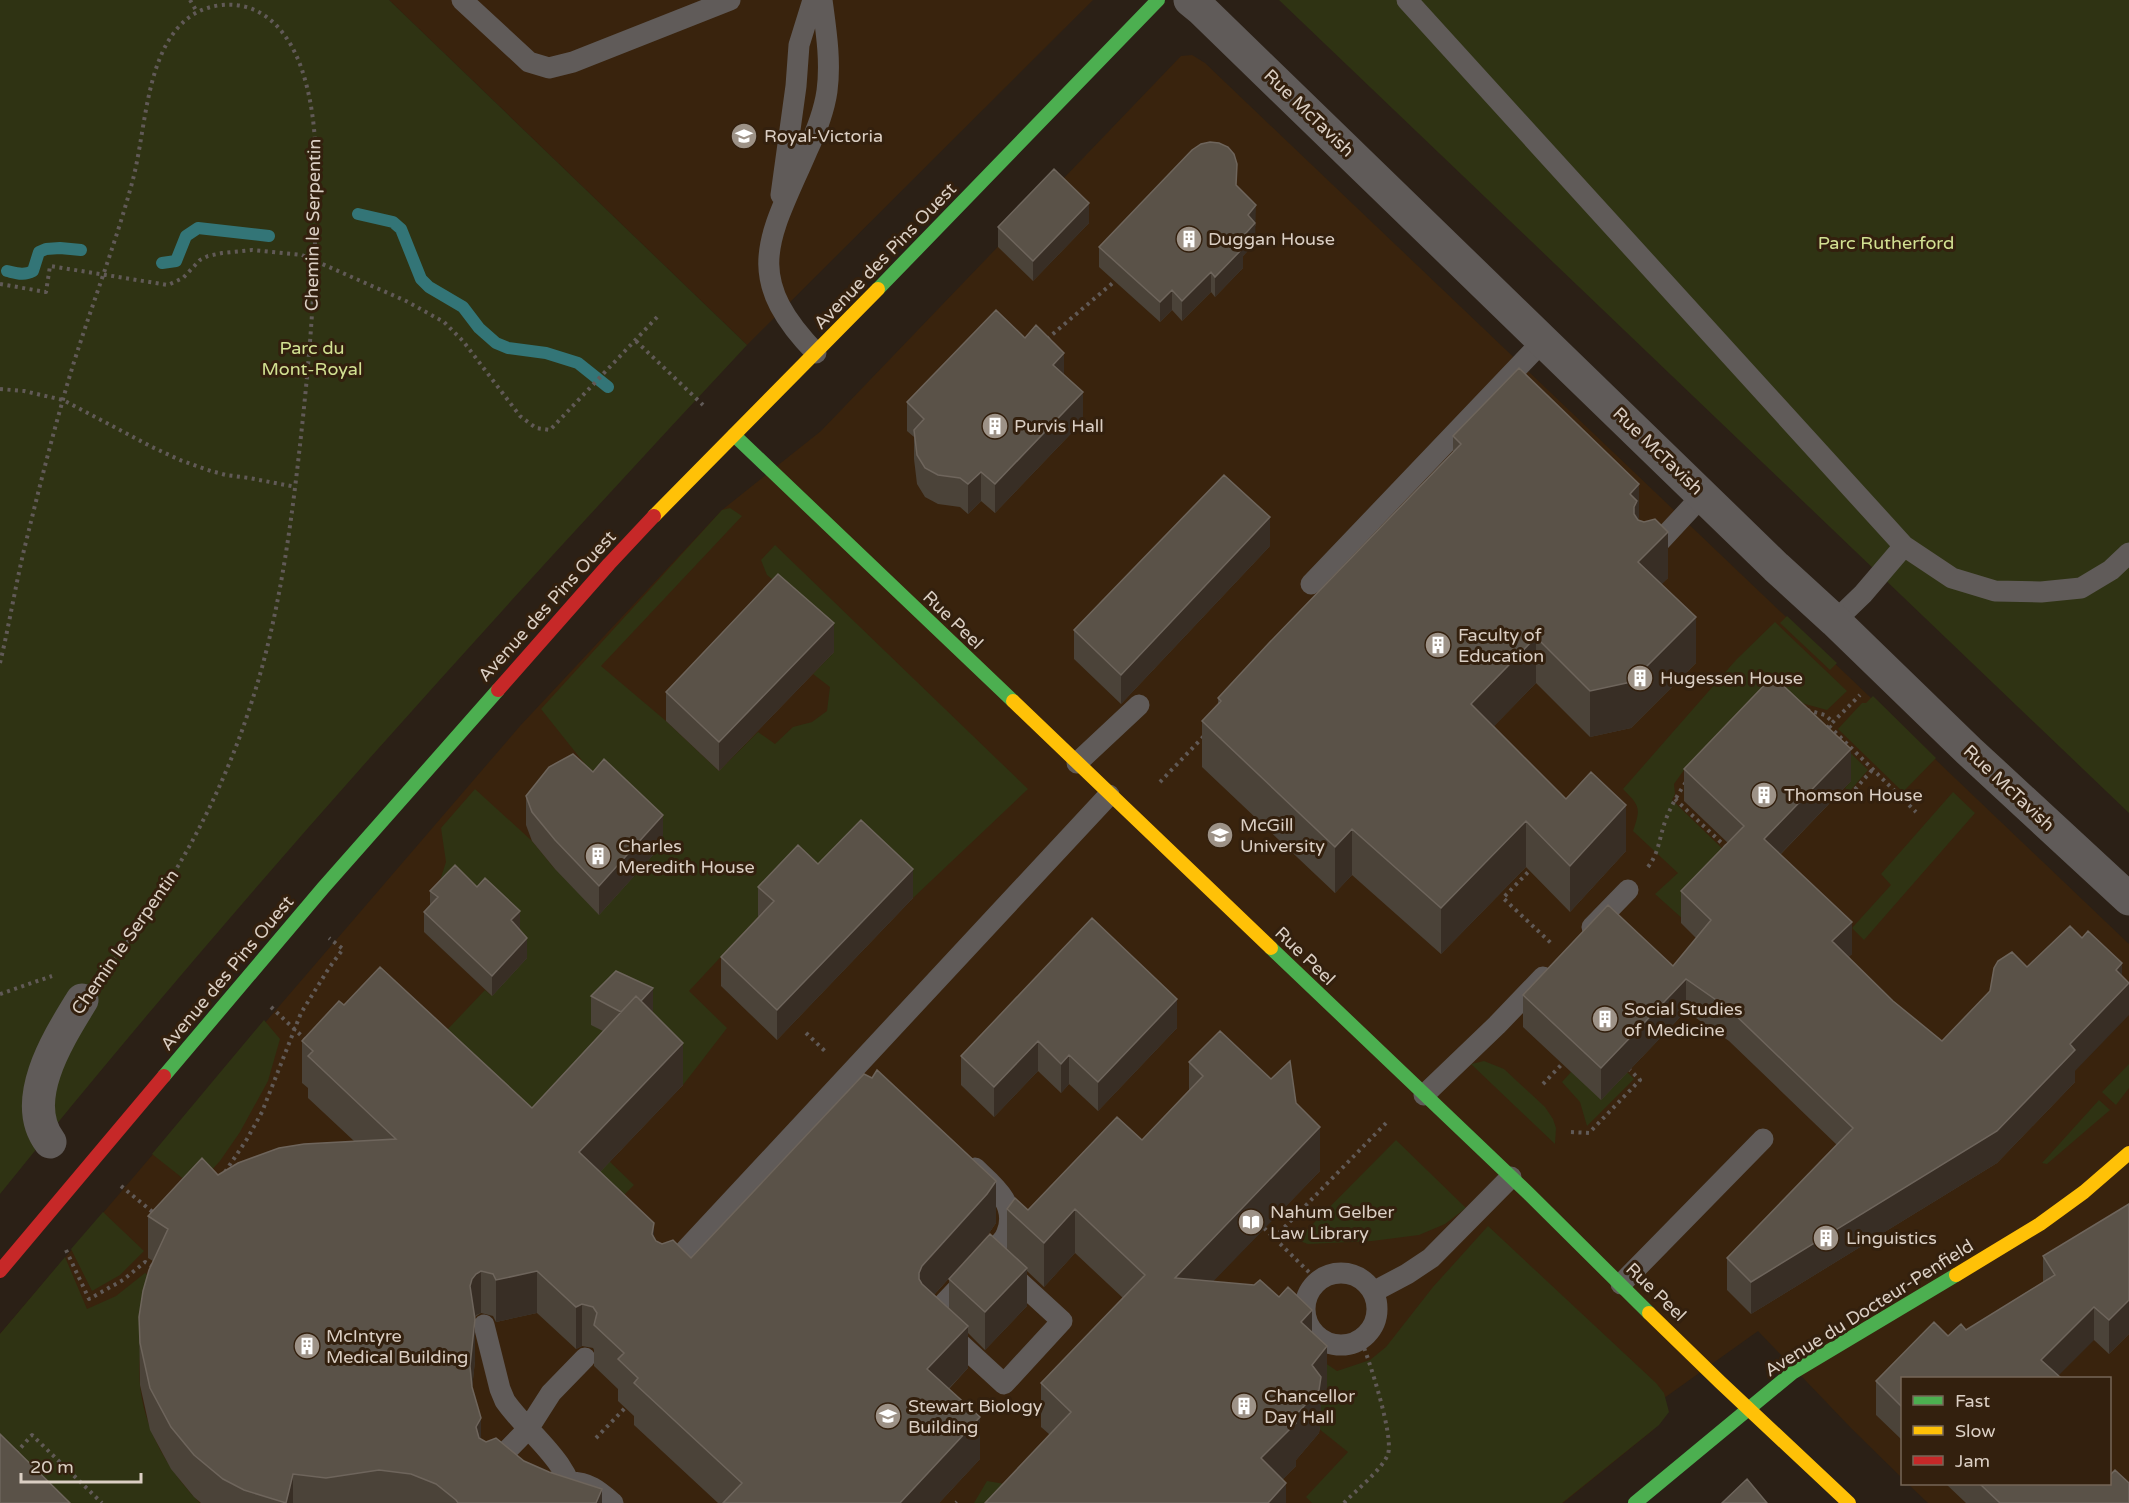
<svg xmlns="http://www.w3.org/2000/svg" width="2129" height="1503" viewBox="0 0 2129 1503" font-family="'Varela Round',sans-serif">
  <rect width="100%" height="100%" fill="#2b2016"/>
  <path fill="#39230d" d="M389 0H1093L747 345Z
    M1192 55 1205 63 2129 944V1503H1928L1908 1484H2110V1378H1902V1478L1851 1428 1758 1331 1660 1401 1653 1430 1563 1503H0V1334L257 1032 520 726 722 510 821 431 1181 56Z"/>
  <path fill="#2f3313" d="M0 0H389L747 345C490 621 236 900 0 1194Z
    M1279 0H2129V813Z
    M730 508 742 516 601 666 666 721 719 771 758 732 775 744 793 727 812 722 827 711 830 687 813 674 834 652 778 584 767 575 761 560 775 545 1028 789 913 898 861 849 798 874 689 991 727 1028 683 1085 629 1046 609 1161 634 1185 615 1204 446 1031 485 990 492 996 430 911 446 862 441 828 475 789 532 841 555 869 604 788 541 709 722 510Z
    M1787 616 1837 663 1830 670 1780 623Z
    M1775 622 1847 691 1827 710 1773 695 1684 770 1674 784 1675 794 1672 800 1731 857 1684 920 1655 894 1678 873 1633 831C1641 808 1640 806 1623 789L1736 660Z
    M1873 696 1936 758 1903 792 1838 729 1862 703H1866Z
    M1834 737 1868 770 1849 792 1845 788 1851 781Z
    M1953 792 1975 813 1864 940 1852 928 1891 885 1881 874Z
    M264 1020 280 1039 268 1081 240 1132 220 1161 195 1188 152 1154Z
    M1484 1061 1504 1069 1545 1107 1553 1119 1556 1128 1555 1144 1471 1064Z
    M2129 1064V1088L2116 1105 2102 1092Z
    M1571 1072 1628 1073 1634 1079 1587 1126 1580 1102 1562 1082Z
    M2099 1100 2110 1110 2047 1164 2042 1163Z
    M1396 1140 1466 1208 1445 1224 1419 1235 1372 1241 1308 1244 1297 1240Z
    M103 1212 144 1251 120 1275 92 1291 71 1249Z
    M1488 1226 1656 1383 1664 1393 1669 1412 1659 1425 1562 1503H1312L1306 1497 1348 1452 1318 1428 1312 1354 1337 1371 1370 1360 1386 1347 1433 1287Z
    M65 1257 87 1309 116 1296 145 1273 161 1283C155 1300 146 1318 143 1336 129 1400 156 1458 200 1503H0V1334Z
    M987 1481 1039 1490 1026 1503H974Z"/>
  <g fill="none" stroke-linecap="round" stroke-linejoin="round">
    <path stroke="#337577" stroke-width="12" d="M358 214 393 222 401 229 421 279 429 287 463 307 479 328 496 343 508 348 546 353 578 363 608 387
      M162 263 176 261 186 236 198 228 269 236
      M7 271C16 273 24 276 33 271L39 252 46 249 60 248 81 250"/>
    <path stroke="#615a57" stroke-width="4" stroke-dasharray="3 4.5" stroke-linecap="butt" d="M190 0 197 12
      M0 284 46 292 50 266 168 285 183 278 200 260 208 256 222 253 252 250 302 255 406 301 444 322 463 341 520 416 536 428 550 430 660 314
      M1047 339 1115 281
      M636 341 703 405
      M0 389 24 391 63 400 152 447 180 460 211 471 226 475 249 478 296 487
      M0 663C9 626 15 588 24 550 36 501 48 452 62 403 82 329 112 257 132 183 145 136 145 68 176 30 188 15 203 7 222 5 265 1 291 35 303 73 320 126 316 185 315 241 314 306 308 371 301 436 291 527 279 620 250 707 219 803 169 892 105 971
      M1807 710 1825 715 1833 722
      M1829 726 1916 812
      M1827 728 1860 695
      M1160 782 1205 735
      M1850 795 1873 769
      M1675 799 1727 848
      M1533 867 1503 898 1552 944
      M1648 867C1660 851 1659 837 1666 819 1671 806 1678 794 1686 782
      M0 994 52 976
      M271 1007 307 1041
      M806 1033 827 1053
      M1543 1084 1562 1064
      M1571 1132 1589 1133 1640 1080 1630 1070
      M225 1172 247 1139 262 1112 301 1013 329 968 343 949 329 938
      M121 1186 155 1214
      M1264 1228 1318 1281
      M1274 1238 1389 1120
      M66 1250 89 1299 123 1280 145 1262 155 1268
      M596 1438 625 1408
      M16 1453 32 1435 102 1503
      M956 1503 957 1502
      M1344 1503C1356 1490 1382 1470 1388 1454 1394 1436 1369 1359 1361 1340"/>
    <path stroke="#605b59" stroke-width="21" d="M462 0 529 62 549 68 573 62 730 0
      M1407 0 1904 546
      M781 195 796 86 799 45 813 0
      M816 353C740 275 770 237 807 151 816 132 824 112 827 91 831 61 826 30 822 0
      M1649 553 1703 495
      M1311 584 1543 341
      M1835 621 1863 594 1904 546 1952 578 1995 591 2041 592 2081 588 2111 570 2129 553
      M1077 763 1139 705
      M1592 927 1628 890
      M1424 1095 1497 1025 1543 977
      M666 1271 1109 795
      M1305 1309a36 36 0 1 1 72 0a36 36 0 1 1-72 0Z
      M968 1278 931 1317 1004 1384 1062 1321 989 1254C995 1248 1005 1240 1007 1232 1018 1204 993 1185 975 1168
      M1621 1284 1763 1139
      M1373 1292 1407 1274 1431 1258 1511 1177
      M484 1325 500 1389 505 1401C529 1435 569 1460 575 1503
      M490 1468 528 1429 551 1393 585 1358
      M570 1482C589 1482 599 1491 613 1503"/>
    <path stroke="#605b59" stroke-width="33" d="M1190 0 1201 9 1776 567 1835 621 1969 751 2129 899
      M50 1142C18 1100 60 1036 82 1000"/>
    <path stroke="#4caf50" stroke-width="14" d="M878 289 1158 0
      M734 435 1013 701
      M1271 948 1529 1194 1649 1313
      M164 1076 323 888 498 690
      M1635 1503 1792 1373 1956 1275"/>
    <path stroke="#ffc107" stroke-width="14" d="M654 516 878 289
      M1013 701 1271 948
      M1956 1275 2040 1224 2084 1192 2129 1153
      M1649 1313 1720 1382 1849 1503"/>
    <path stroke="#c62828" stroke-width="14" d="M498 690 609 564 654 516
      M0 1271 164 1076"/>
  </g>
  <path fill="#4b4339" d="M1237 186 1256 225 1255 226V243L1243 256V268L1215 297 1211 292 1182 321 1172 310 1160 322 1099 267V247Z
    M1089 223 1033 281 998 247V227Z
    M1064 375 1083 421 995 513 981 501 968 514 960 507 938 504 925 497 917 484 914 459V437L907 431V402Z
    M1453 436 1639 520 1668 578 1661 584 1696 663 1631 728 1590 737 1536 683 1494 726 1566 799 1626 851 1570 912 1526 867 1441 954 1352 875 1335 893 1202 767V721L1218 705V698L1453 452Z
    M1270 546 1121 704 1074 659V630Z
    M834 652 719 771 666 721V692Z
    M1684 769 1851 781 1780 855 1852 954 1848 957 1893 1001 1942 1041 2075 1071V1082L1997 1163 1751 1314 1727 1290V1258L1837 1145 1729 1041 1686 1011 1601 1100 1523 1027V995L1673 966 1696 938 1681 923V891L1728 843 1684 801Z
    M526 796 663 844 599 915 555 869 532 841 526 825Z
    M758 887 913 898 777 1040 721 986V957L759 917 758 916Z
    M430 891 520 930 527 958 492 996 424 932V912L430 906Z
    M1092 918 1177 1028 1098 1111 1069 1084 1061 1093 1038 1071 994 1117 961 1085V1056Z
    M591 996 653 1013 683 1085 600 1172 656 1241 691 1258 996 1223 987 1236 934 1295 949 1309V1279L1007 1250V1209L1028 1210 1142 1140 1189 1091V1062L1296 1103 1320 1171 1213 1281 1312 1333 1327 1390 1321 1397V1420L1319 1433 1296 1460V1466L1282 1480 1286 1503 1049 1434 1041 1427V1383L1123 1298 1075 1253 1044 1287 1027 1271V1306L985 1350 968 1333V1368L949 1389 980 1459 939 1503H718L634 1425V1416L618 1401V1389L594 1366V1350L593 1348 582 1346 576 1349 537 1313 496 1322 493 1316 481 1313 475 1317V1361L472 1388 481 1439 524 1461 602 1503H201L194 1497 171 1469 150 1430 140 1385 139 1317 153 1261 148 1258V1216L218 1175 354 1141 308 1098V1088L302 1083V1041L344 1005 532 1108 603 1031 591 1025Z
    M2129 1204V1334L2109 1354 2094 1340 1902 1378V1440L1876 1415V1381L1948 1336 1966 1330 2043 1282V1256Z
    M1946 1484H2109L2129 1503H1966Z"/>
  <path fill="#382e25" d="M1089 203V223L1033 281V261Z
    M1256 205 1255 243 1243 256V268L1215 297V277L1248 215Z
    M1211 272V292L1182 321V301Z
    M1172 290V310L1160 322V302Z
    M1064 353V382L1053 365Z
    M1083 392V421L995 513V484Z
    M981 472V501L968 514V484Z
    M1639 484V530L1637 532 1630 494Z
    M1270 517V546L1121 704V675Z
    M1668 532V578L1638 608V562Z
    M1696 617V663L1631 728 1590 737V691Z
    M834 623V652L719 771V742Z
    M1536 637V683L1471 750V704Z
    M1851 749V781L1764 871V839Z
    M1626 805V851L1570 912V866Z
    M663 815V844L599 915V886Z
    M1526 821V867L1441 954V908Z
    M1352 829V875L1335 893V847Z
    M913 869V898L777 1040V1010Z
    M520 911V931L511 920Z
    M1852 922V954L1832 974V941Z
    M527 938V958L492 996V976Z
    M2122 963V990L2129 983V1015L2075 1071V1082L1997 1163 1751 1314V1282L2070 1044 2116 970Z
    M1686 979V1011L1601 1100V1068Z
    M653 988V1017L627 1015Z
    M1177 999V1028L1098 1111V1082Z
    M1038 1041V1071L994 1117V1087Z
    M683 1043V1085L579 1194V1152Z
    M1069 1055V1084L1061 1093V1064Z
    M1320 1127V1171L1175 1321V1278Z
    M996 1181V1223L987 1236 922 1308 919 1273 922 1266Z
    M1075 1209V1253L1044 1287V1243Z
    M654 1223V1265L652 1234Z
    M1027 1268V1306L985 1350V1312Z
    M481 1271V1313L476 1315 472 1321 470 1286 472 1279 476 1274Z
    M537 1271V1313L496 1322V1280Z
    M2129 1300V1334L2109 1354V1320Z
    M582 1304V1346L576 1349V1307Z
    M2094 1307V1340L2056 1378 2041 1360Z
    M1312 1310V1354L1301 1322Z
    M475 1319V1361L470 1407V1366Z
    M968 1326V1368L927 1411V1369Z
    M1327 1346V1390L1321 1397V1420L1319 1433 1296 1460V1466L1261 1502V1458L1312 1365Z
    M980 1417V1459L939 1503H900Z
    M481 1418V1460L476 1427Z
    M293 1474V1503H286Z
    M1286 1483V1503H1268Z
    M602 1489V1503H596Z"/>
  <path fill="#5a5248" stroke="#6e655c" stroke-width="1.5" d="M1210 142 1219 143 1228 147 1234 154 1237 164 1236 185 1256 205 1248 215 1255 223 1237 243 1243 248 1215 277 1211 272 1182 301 1172 290 1160 302 1099 247 1192 150 1201 144Z
    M1054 169 1089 203 1033 261 998 227Z
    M996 310 1025 338 1036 325 1064 353 1053 365 1083 392 995 484 981 472 968 484 960 478 938 475 925 468 917 455 914 430 924 419 907 402Z
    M1519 368 1639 484 1630 494 1637 501 1634 507V514L1638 520 1644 522 1655 519 1668 532 1638 562 1696 617 1631 682 1590 691 1536 637 1471 704 1566 799 1591 772 1626 805 1570 866 1526 821 1441 908 1352 829 1335 847 1202 721 1221 701 1218 698 1269 643 1461 444 1453 436Z
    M1224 475 1270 517 1121 675 1074 630Z
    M778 574 834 623 719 742 666 692Z
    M1773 676 1851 749 1764 839 1852 922 1832 941 1893 1001 1942 1041 1990 991 1994 968 1998 961 2012 952 2027 967 2070 926 2082 938 2088 931 2122 963 2116 970 2129 983 2070 1044 2075 1050 1997 1131 1751 1282 1727 1258 1853 1128 1729 1009 1686 979 1601 1068 1523 995 1608 905 1673 966 1711 920 1681 891 1744 826 1684 769Z
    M573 754 593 772 604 759 663 815 599 886 555 840 532 812 526 796 549 767Z
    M861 820 913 869 777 1010 721 957 774 901 758 887 798 845 818 864Z
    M455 865 477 887 485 878 520 911 511 920 527 938 492 976 424 912 438 897 430 891Z
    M1092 918 1177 999 1098 1082 1069 1055 1061 1064 1038 1041 994 1087 961 1056Z
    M380 967 532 1108 636 996 683 1043 579 1152 654 1223 652 1234 656 1241 662 1244 673 1240 691 1258 864 1074 872 1078 877 1070 996 1181 987 1194 922 1266 919 1273V1279L922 1284 968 1326 927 1369 980 1417 900 1503H723L742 1483 634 1383 638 1378 618 1359 624 1353 594 1325 597 1313 593 1307 582 1304 576 1307 537 1271 496 1280 493 1274 481 1271 476 1274 472 1279 470 1286 475 1319 470 1366 472 1387 481 1418 476 1427 479 1438 486 1442 496 1438 524 1461 549 1472 602 1489 596 1503H458L456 1500 436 1484 411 1474 379 1470 326 1478 293 1474 286 1503 244 1490 223 1479 194 1455 171 1427 150 1388 140 1343 139 1317 143 1291 149 1270 168 1229 148 1216 202 1158 218 1175 238 1163 279 1148 304 1144 396 1139 308 1056 313 1051 302 1041 339 1001 344 1005Z
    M616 971 653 988 641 1001 636 996 621 1012 591 996Z
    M1220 1031 1271 1079 1290 1061 1296 1103 1320 1127 1175 1278 1254 1285 1260 1280 1279 1297 1288 1287 1312 1310 1301 1322 1327 1346 1312 1365 1321 1377 1319 1390 1292 1419 1296 1423 1261 1458 1286 1483 1268 1503H985L1071 1412 1041 1383 1145 1275 1075 1209 1044 1243 1007 1209 1015 1198 1028 1210 1117 1117 1142 1140 1203 1076 1189 1062Z
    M2129 1204V1300L2109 1320 2094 1307 2041 1360 2061 1378H1902V1407L1876 1381 1934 1322 1948 1336 1961 1324 1966 1330 2055 1275 2043 1256Z
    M990 1234 1027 1268 985 1312 949 1279Z
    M0 1434 70 1503H0Z
    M2115 1470 2129 1483V1503H2000L1980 1484H2109V1476Z
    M1747 1479 1767 1503H1722Z"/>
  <defs>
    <symbol id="university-disc" viewBox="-11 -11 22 22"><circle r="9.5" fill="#9d9287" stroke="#33200e"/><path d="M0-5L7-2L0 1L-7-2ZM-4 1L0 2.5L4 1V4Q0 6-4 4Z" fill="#fff"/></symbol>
    <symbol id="building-disc" viewBox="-11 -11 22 22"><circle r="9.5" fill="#9d9287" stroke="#33200e"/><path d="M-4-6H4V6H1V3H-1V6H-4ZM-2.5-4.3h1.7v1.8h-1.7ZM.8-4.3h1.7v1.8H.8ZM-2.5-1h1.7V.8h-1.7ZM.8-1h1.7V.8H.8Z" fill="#fff"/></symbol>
    <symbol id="library-disc" viewBox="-11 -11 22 22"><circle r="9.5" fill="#9d9287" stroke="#33200e"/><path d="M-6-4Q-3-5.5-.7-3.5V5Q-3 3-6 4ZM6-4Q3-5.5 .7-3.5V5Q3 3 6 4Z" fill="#fff"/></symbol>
  </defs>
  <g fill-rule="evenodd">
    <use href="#university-disc" x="729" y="121" width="30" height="30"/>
    <use href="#building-disc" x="1174" y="224" width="30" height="30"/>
    <use href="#building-disc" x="980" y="411" width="30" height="30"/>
    <use href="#building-disc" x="1423" y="630" width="30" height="30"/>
    <use href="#building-disc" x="1625" y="663" width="30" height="30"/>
    <use href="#building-disc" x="1749" y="780" width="30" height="30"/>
    <use href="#university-disc" x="1205" y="820" width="30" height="30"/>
    <use href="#building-disc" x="583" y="841" width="30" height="30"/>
    <use href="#building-disc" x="1590" y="1004" width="30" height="30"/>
    <use href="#library-disc" x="1236" y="1207" width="30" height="30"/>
    <use href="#building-disc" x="1811" y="1223" width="30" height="30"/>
    <use href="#building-disc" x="292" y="1331" width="30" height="30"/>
    <use href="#building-disc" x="1229" y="1391" width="30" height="30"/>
    <use href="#university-disc" x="873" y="1401" width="30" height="30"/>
  </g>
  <g text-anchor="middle" stroke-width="6" stroke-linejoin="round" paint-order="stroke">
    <g font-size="18" fill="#dbcfc4" stroke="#33200e">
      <text transform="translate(1309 113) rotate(44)" y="6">Rue McTavish</text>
      <text transform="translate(313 225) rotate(-89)" y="6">Chemin le Serpentin</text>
      <text transform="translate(885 256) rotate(-46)" y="6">Avenue des Pins Ouest</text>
      <text transform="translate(1658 451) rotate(44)" y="6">Rue McTavish</text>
      <text transform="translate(547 606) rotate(-48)" y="6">Avenue des Pins Ouest</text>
      <text transform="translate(953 620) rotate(44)" y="6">Rue Peel</text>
      <text transform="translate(2009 788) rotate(43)" y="6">Rue McTavish</text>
      <text transform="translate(125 942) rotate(-55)" y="6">Chemin le Serpentin</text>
      <text transform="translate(1305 956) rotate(44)" y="6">Rue Peel</text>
      <text transform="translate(227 973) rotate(-50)" y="6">Avenue des Pins Ouest</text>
      <text transform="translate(1656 1292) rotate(44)" y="6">Rue Peel</text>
      <text transform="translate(1869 1308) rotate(-32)" y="6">Avenue du Docteur-Penfield</text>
    </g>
    <g font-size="18" fill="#dbcfc4" stroke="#33200e" text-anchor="start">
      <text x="764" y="142">Royal-Victoria</text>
      <text x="1208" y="245">Duggan House</text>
      <text x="1014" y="432">Purvis Hall</text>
      <text x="1458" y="641">Faculty of<tspan x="1458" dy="21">Education</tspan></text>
      <text x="1660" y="684">Hugessen House</text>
      <text x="1784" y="801">Thomson House</text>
      <text x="1240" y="831">McGill<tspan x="1240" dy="21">University</tspan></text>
      <text x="618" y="852">Charles<tspan x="618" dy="21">Meredith House</tspan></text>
      <text x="1624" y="1015">Social Studies<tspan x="1624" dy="21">of Medicine</tspan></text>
      <text x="1270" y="1218">Nahum Gelber<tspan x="1270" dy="21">Law Library</tspan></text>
      <text x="1846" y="1244">Linguistics</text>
      <text x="326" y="1342">McIntyre<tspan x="326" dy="21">Medical Building</tspan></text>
      <text x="1264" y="1402">Chancellor<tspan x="1264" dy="21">Day Hall</tspan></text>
      <text x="908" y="1412">Stewart Biology<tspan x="908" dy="21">Building</tspan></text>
    </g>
    <g font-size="18" fill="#d2e192" stroke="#33200e">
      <text x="1886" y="249">Parc Rutherford</text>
      <text x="312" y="354">Parc du<tspan x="312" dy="21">Mont-Royal</tspan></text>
    </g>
  </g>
  <rect x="1901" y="1377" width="210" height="108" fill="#33200e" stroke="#766657" stroke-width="1.5"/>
  <rect x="1913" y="1396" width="30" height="9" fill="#4caf50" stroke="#766657" stroke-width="1.5"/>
  <text x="1955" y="1407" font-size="18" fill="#dbcfc4">Fast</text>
  <rect x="1913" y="1426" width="30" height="9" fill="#ffc107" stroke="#766657" stroke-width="1.5"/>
  <text x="1955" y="1437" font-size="18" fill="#dbcfc4">Slow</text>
  <rect x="1913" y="1456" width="30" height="9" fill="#c62828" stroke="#766657" stroke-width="1.5"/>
  <text x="1955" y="1467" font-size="18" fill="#dbcfc4">Jam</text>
  <path d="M21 1473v9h120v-9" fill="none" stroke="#dbcfc4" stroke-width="3"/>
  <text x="30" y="1473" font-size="18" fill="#dbcfc4" stroke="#33200e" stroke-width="4.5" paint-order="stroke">20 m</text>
</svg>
